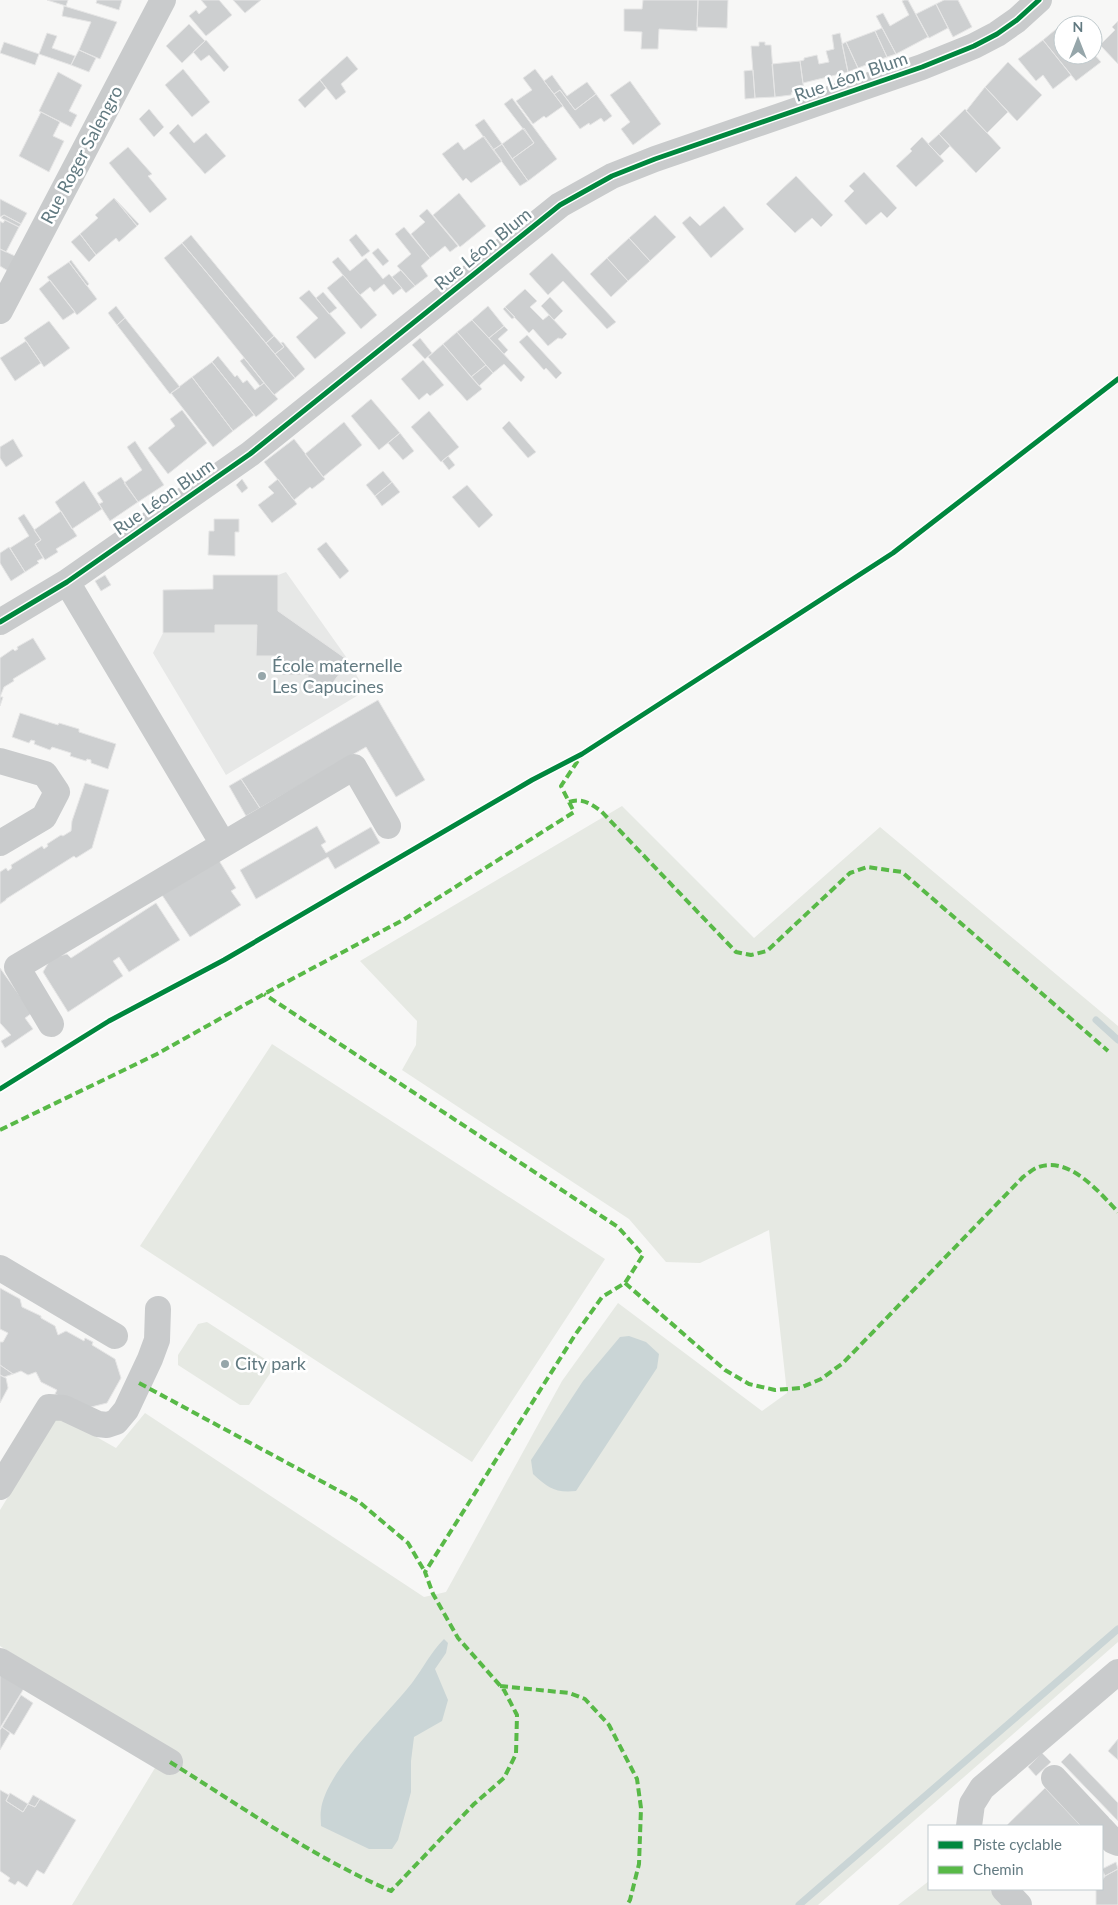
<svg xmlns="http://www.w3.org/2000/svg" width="1118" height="1905" viewBox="0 0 1118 1905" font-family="Lato,sans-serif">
  <rect width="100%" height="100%" fill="#f7f7f6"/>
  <path fill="#e7e8e7" d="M286 572 349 661 365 691 226 775 153 653 163 633V590L213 589V575H278Z"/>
  <path fill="#e6e9e3" d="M622 806 754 938 880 827 1118 1026V1642L818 1905H72L167 1748 0 1646V1510L58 1415 116 1448 145 1413 424 1597 446 1592 562 1381 618 1303 762 1411 787 1393 769 1230 700 1263 666 1262 629 1219 402 1070 416 1045 417 1021 360 961Z
    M272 1044 605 1259 472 1462 140 1246Z
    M207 1322 271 1363 273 1369 249 1405H240L178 1365V1355L198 1324Z
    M929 1881V1889H989L1003 1905H898Z"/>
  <path fill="#cad5d6" d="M629 1336 646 1342 659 1354 657 1368 576 1491C555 1493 548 1488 533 1474L531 1460 583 1381 620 1337Z
    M444 1639 448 1643 446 1653 435 1669 448 1700 442 1721 414 1737 411 1761V1792L398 1840 392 1849H369L321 1826C321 1821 320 1815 321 1810 325 1772 388 1714 412 1683 423 1668 431 1652 444 1639Z"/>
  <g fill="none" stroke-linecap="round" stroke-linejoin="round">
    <path stroke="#cad5d6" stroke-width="7" d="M1096 1020 1118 1040
      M799 1905 1118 1629"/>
  </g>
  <path fill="#cdcfd0" stroke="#e6e6e6" d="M47 0H68L66 6Z
    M97 0H122L119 10 96 3Z
    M201 0H219L232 15 206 36 189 16 196 10 199 14 207 7Z
    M233 0H261L245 13Z
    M643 0H698L697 31 659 29 658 49H641L642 32 624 31V9H642Z
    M698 0H728L727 28 697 27Z
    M904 0H908L928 37 896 54 876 16 883 13 890 26 909 15 902 1Z
    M944 0H958L972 27 953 37 936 4Z
    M936 4 948 28 929 38 916 14Z
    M64 6 117 22 100 59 79 50 91 22 62 16Z
    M1067 20 1071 25H1063V55H1093V53L1101 62 1076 81 1043 40Z
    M1118 21V64L1100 45 1115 30 1112 27Z
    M189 24 205 41 182 63 166 46Z
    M882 28 896 54 887 57 875 31Z
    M875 31 887 57 858 68 846 42Z
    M47 33 57 36 52 48 75 56 71 65 39 54Z
    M840 33 848 72 803 83 800 61 804 60V58L817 55 819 64 829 62 826 51 834 49 832 35Z
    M206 40 229 67 224 72 209 55 201 61 193 52Z
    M1043 40 1071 75 1053 89 1043 75 1036 81 1018 59Z
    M4 42 39 54 35 65 0 53Z
    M759 42H765V45H771L775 97 755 98 751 46H759Z
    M846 42 858 68 848 72 842 44Z
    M79 50 96 58 89 72 71 65Z
    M347 56 358 69 341 84 346 92 336 100 320 80Z
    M800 61 804 91 792 92 791 95 775 97 772 64Z
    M1008 62 1042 95 1017 121 985 87Z
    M183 69 210 102 192 117 165 85Z
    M535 69 563 106 546 118 544 116 533 124 516 101 532 90 523 78Z
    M753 70 755 98 745 99 744 71Z
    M58 72 82 85 69 111 77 115 71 127 39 111Z
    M552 75 567 96 587 82 596 94 575 110 560 90 554 94 544 81Z
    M320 80 326 88 305 108 298 100Z
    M630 81 661 124 633 145 621 129 630 122 610 95Z
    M985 87 1008 112 987 133 966 111Z
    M560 90 575 110 596 94 612 116 604 122 601 118 590 125 589 123 580 129 554 94Z
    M512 98 557 159 528 181 512 159 534 143 504 104Z
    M149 109 164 127 154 137 139 119Z
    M965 109 1001 148 976 173 939 134Z
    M41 112 60 122 53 136 64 141 49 172 19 156Z
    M484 119 502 144 493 150 475 125Z
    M178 124 194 143 206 133 226 156 205 174 169 133Z
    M524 128 534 143 512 159 502 144Z
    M939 134 950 146 940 156 928 144Z
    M484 136 502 161 471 183 466 178 463 181 442 154 458 142 464 150Z
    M922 137 944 161 916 187 896 166 912 151 910 149Z
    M502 144 528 181 520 186 493 150Z
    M128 147 152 174 148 176 167 199 150 213 109 163Z
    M864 172 897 208 887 218 881 212 866 225 844 201 854 191 849 186Z
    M796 176 833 215 821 227 812 218 795 233 766 204Z
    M459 193 486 226 460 247 433 215Z
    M114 198 139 224 137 226Z
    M114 198 137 226 119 242 116 238 96 255 80 234 98 218 95 215Z
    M0 199 27 213 21 224 4 215 0 217Z
    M724 206 744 229 711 258 682 223 690 216 700 226Z
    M427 209 458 246 450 252 445 246 430 258 411 234 425 222 419 216Z
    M4 215 21 224 19 227 1 218Z
    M655 215 676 237 650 261 629 238Z
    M5 220 19 227 6 252 0 249V221L3 223Z
    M404 227 430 258 421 266 428 276 415 286 397 266 411 254 395 234Z
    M80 234 96 255 89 262 71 242Z
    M356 234 370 251 362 257 349 240Z
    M191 235 274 336 266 343 182 243Z
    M629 238 650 261 628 281 607 258Z
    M182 243 295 378 274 395 164 258Z
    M378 248 389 261 383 266 372 253Z
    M0 249 15 256 8 271 0 266Z
    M552 253 616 322 607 329 563 281 548 295 529 274Z
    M338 257 350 271 366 258 383 279 389 274 402 288 393 295 384 284 374 292 370 287 360 295 332 262Z
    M607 258 628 281 611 297 590 274Z
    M71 260 89 284 87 286 69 262Z
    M69 262 97 299 77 315 47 277Z
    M401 270 415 286 406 293 392 277Z
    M343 275 377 315 361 329 327 288Z
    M50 280 75 312 63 320 39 289Z
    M525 289 537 301 530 307 543 320 549 315 567 334 562 339 558 338 548 346 533 329 529 333 505 307Z
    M309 290 346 333 315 359 296 337 318 318 299 298Z
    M323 292 337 308 329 314 316 298Z
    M550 297 563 311 554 320 541 306Z
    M116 306 125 318 117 325 108 313Z
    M488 306 504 326 489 338 472 320Z
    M505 307 515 317 512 319 503 309Z
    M125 318 180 387 170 394 117 325Z
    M472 320 525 377 521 382 504 364 493 373 457 332Z
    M49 321 70 348 44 367 24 338Z
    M504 326 508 330 498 339 508 350 504 354 489 338Z
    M457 332 486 365 471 377 443 344Z
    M527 335 562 373 556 379 546 368 544 370 519 342Z
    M274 336 284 347 275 354 266 343Z
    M420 338 432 353 425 359 412 345Z
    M26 341 41 363 15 381 0 358Z
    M283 342 305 369 295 378 275 354 284 347 281 343Z
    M443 344 482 389 467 401 428 357Z
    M218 356 235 377 237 375 243 383 247 380 255 390 264 383 278 399 256 417 212 362Z
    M244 358 264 383 260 386 240 361Z
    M423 360 444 385 430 396 427 393 419 400 401 379Z
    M212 362 254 415 233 431 192 377Z
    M486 365 493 373 479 386 471 377Z
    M192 377 233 431 213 447 171 393Z
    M371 399 400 433 379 450 351 416Z
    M182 410 207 443 168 474 148 448 175 426 170 419Z
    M429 411 459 447 441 462 411 427Z
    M509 421 536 452 528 458 502 428Z
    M344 422 362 445 323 477 305 454Z
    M400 433 414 451 403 460 388 443Z
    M13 439 23 456 6 467 0 458V447Z
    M294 439 325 479 312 489 310 487 294 500 264 462Z
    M135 441 164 485 138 502 124 483 142 470 127 447Z
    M448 456 455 465 449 470 442 461Z
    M383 471 392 482 375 496 366 485Z
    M121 477 138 502 110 521 99 504 103 502 97 493Z
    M242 479 248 488 242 493 236 485Z
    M278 479 297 504 272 523 258 505 274 493 268 487Z
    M84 481 102 509 72 529 55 502Z
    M392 482 400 492 382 506 375 496Z
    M467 485 493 515 479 528 452 497Z
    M61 511 77 536 56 549 58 552 45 560 35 544 41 540 34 530Z
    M24 514 41 540 35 544 43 558 37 561 39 563 25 572 10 548 29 536 18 518Z
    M214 519H239V532H235V556L208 555 209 531H214Z
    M326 542 349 571 340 579 317 549Z
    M9 547 25 572 11 581 0 563V553Z
    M105 575 111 585 101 591 95 581Z
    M213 575H278V611L349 661 334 681V693H308V675H282V656H256L257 625H215V633H163V590L213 589Z
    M33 638 46 659 13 679 14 681 4 687 0 697H3L0 706V658L13 649 15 651 18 649 17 647Z
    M378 700 425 780 396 797 366 747 260 808 241 779Z
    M20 713 58 725 59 723 79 729V732L116 744 108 769 91 763V760L87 759 86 761 70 756 71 753 52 747 50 750 34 744 35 741 31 740 29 743 12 737Z
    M241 779 260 808 246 816 229 786Z
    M85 783 109 790 92 848 76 858 74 856 6 899V900L0 904V872L6 868 8 871 12 868 11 865 42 846 44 849 48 846 47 844 61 835 63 836 71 831 72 821Z
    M317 826 326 842 321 845 326 853 371 827 380 843 335 869 328 857 256 899 240 870Z
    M218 859 236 888 231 891 241 905 190 937 162 895Z
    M156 903 180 940 129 972 119 957 113 961 123 976 68 1012 43 972 51 958 67 954 71 958Z
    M0 968 32 1013 25 1018 33 1029 5 1048 1 1041 11 1035 0 1023Z
    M0 1288 20 1299 22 1307 41 1316V1318L55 1326 58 1335 66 1331 84 1341 85 1338 93 1342 92 1345 115 1359 121 1378 107 1403 87 1408 55 1394 57 1390 41 1382 36 1372 28 1375 21 1371 13 1374 0 1365V1342H3L8 1333 0 1329Z
    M0 1365 13 1374 4 1377 0 1375Z
    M0 1375 6 1378 8 1388 0 1403Z
    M0 1670 26 1685 0 1728Z
    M21 1695 33 1703 14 1735 2 1727Z
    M2 1727 10 1733 0 1750V1730Z
    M1118 1739V1760L1108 1751Z
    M1042 1753 1051 1762 1036 1776 1028 1767Z
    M1070 1753 1118 1803V1821L1061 1762Z
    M1045 1788 1081 1826H1008L1007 1825Z
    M0 1790 9 1795 6 1801 23 1812 28 1804 35 1807 40 1799 76 1820 44 1874 37 1870 27 1887 18 1881 15 1885 8 1881 10 1878 0 1871Z
    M10 1793 28 1804 23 1812 6 1801Z
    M33 1795 40 1799 35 1807 28 1804Z
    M1116 1862 1118 1869 1105 1876 1102 1869Z
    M1118 1869V1905H1096V1889H1102V1881L1105 1876Z"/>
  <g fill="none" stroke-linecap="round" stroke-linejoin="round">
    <path stroke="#c9cbcc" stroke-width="26" d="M0 311 163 0
      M67 582 223 844
      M0 622 67 582 250 454 560 205 612 176 655 159 922 67 974 46 997 34 1017 20 1039 0
      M0 761 45 774 57 792 44 817 0 843
      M51 1024 17 967 354 767 388 826
      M0 1268 115 1336
      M0 1487 49 1407 64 1408 98 1424 107 1425 116 1422 126 1410 150 1359 157 1340 158 1309
      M0 1661 170 1762
      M1054 1778 1099 1826
      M969 1826 972 1804 982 1788 1118 1672
      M1102 1829 1113 1841 1118 1843
      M1004 1889 1019 1905"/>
    <path stroke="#58b947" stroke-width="4" stroke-dasharray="8 4" stroke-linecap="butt" d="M569 802C582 798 590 803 601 811L736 952 751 955 767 951 850 873 867 867 902 872 1108 1051
      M0 1130 157 1054 264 994 403 920 574 812 561 786 581 756
      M625 1283 725 1370 749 1384 775 1390 800 1388 821 1379 843 1363 1023 1177C1027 1174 1032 1170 1036 1168 1068 1154 1099 1192 1118 1212
      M139 1383 358 1501 408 1543 425 1572
      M500 1686 569 1693 585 1699 609 1725 637 1779 641 1808 639 1864 630 1900 627 1905
      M170 1762C242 1807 313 1857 391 1891L474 1804 504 1778 516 1754 517 1715 504 1690 458 1638 433 1594 425 1572 575 1335 602 1297 625 1283 643 1255 618 1227 264 994"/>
    <defs>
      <path id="cycleway" d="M0 622 67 582 250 454 560 205 612 176 655 159 922 67 974 46 997 34 1017 20 1039 0
        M0 1089 109 1021 224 960 532 780 582 754 893 553 1118 379"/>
    </defs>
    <use href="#cycleway" stroke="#fff" stroke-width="8"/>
    <use href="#cycleway" stroke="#00873e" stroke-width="5"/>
  </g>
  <g fill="#96a6aa" stroke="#fff" stroke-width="2">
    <circle cx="262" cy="676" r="5"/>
    <circle cx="225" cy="1364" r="5"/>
  </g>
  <g text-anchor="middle" stroke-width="5" stroke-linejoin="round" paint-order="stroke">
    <g font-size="18" fill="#627a81" stroke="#fff">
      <text transform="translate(851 77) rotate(-19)" y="6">Rue Léon Blum</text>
      <text transform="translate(82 155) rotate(-62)" y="6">Rue Roger Salengro</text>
      <text transform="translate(483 249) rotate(-39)" y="6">Rue Léon Blum</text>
      <text transform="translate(164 497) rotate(-35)" y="6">Rue Léon Blum</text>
    </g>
    <g font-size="18" fill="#627a81" stroke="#fff" text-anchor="start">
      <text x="272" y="672">École maternelle<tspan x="272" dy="21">Les Capucines</tspan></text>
      <text x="235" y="1370">City park</text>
    </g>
  </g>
  <rect x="928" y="1825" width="175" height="65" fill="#ffffff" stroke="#c0cacd"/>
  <rect x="938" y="1841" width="25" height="8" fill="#00873e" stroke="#c0cacd"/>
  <text x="973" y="1850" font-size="15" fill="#627a81">Piste cyclable</text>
  <rect x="938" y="1866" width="25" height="8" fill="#58b947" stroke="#c0cacd"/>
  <text x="973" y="1875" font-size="15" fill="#627a81">Chemin</text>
  <g transform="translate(1078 40)"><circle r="24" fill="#ffffff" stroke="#c0cacd"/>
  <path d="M0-4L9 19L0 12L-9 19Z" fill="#96a6aa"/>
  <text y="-8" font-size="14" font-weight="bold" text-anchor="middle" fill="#627a81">N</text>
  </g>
</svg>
